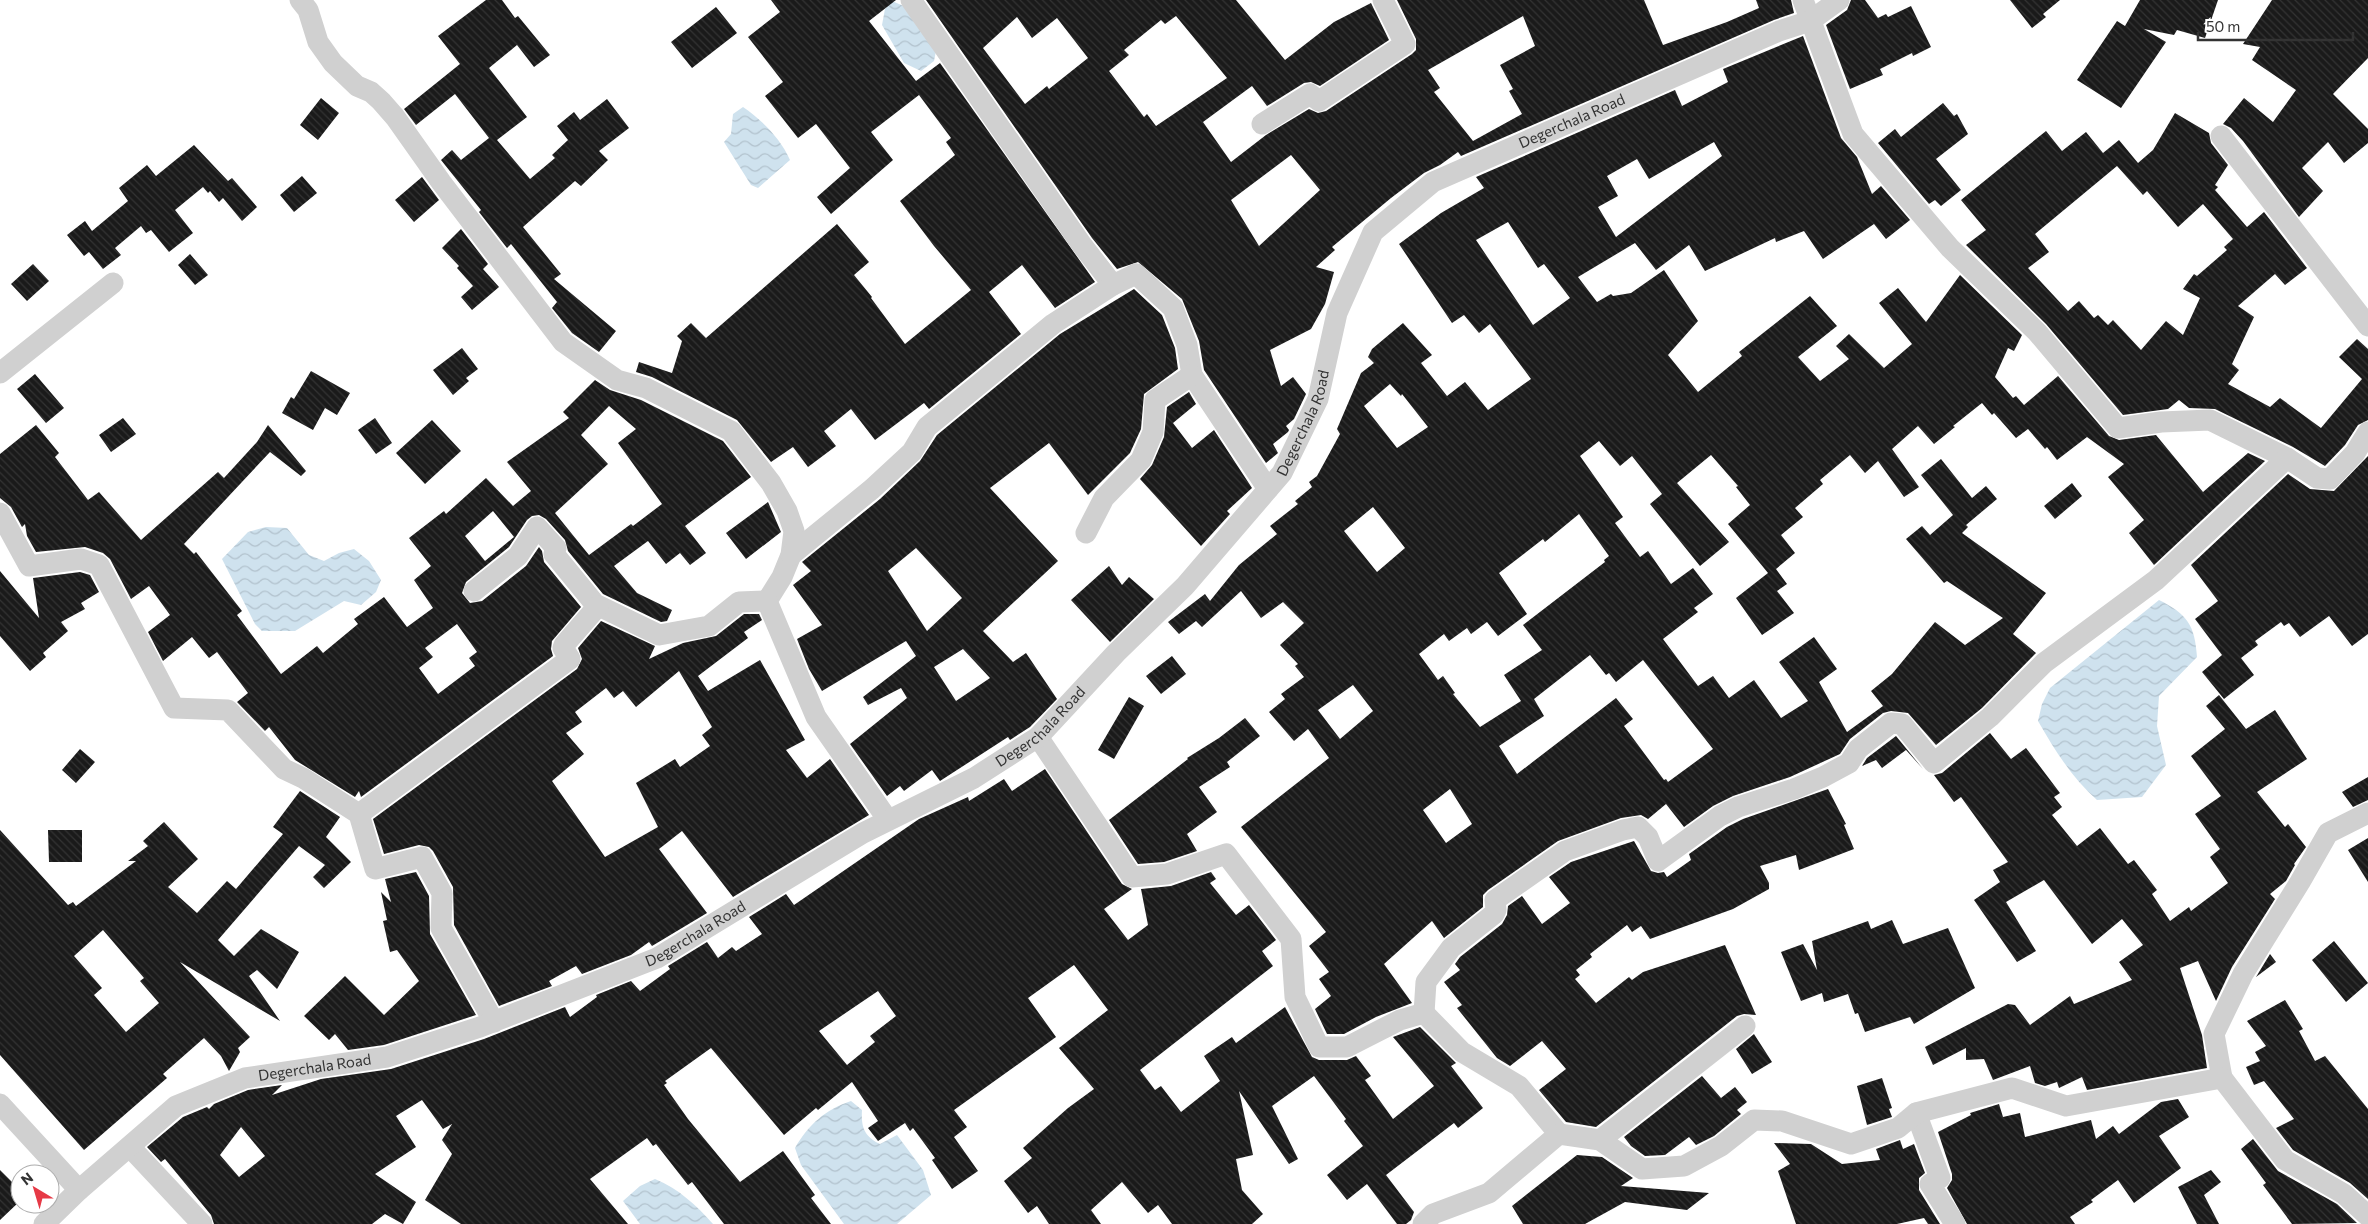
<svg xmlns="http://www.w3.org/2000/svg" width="2368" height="1224" viewBox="0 0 2368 1224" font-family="Commissioner,sans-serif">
  <defs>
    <pattern id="water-waves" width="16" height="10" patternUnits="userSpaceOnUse" patternTransform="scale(1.25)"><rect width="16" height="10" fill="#cfe2ee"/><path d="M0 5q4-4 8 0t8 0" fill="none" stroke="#b2c2cd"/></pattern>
    <pattern id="building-back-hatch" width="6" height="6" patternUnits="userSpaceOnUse" patternTransform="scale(1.25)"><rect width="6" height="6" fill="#1a1a1a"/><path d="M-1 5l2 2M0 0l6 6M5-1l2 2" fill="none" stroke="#333"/></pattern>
  </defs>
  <rect width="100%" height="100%" fill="#fff"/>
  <path fill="url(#water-waves)" d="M892 1 906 7 936 51 934 61 921 71 904 63 882 25 885 9Z
    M743 107C762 120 781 139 790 160L758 188 751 185 724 142 731 134 733 114Z
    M266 527 287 528 309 555 324 561 339 553 354 549 369 561 381 580 376 592 361 605 344 601 295 631H262L255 624 222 559 248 532Z
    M2159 600C2187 614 2195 625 2197 657L2159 696 2157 726 2166 765 2142 797 2097 800C2072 778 2054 749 2038 721L2042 704 2050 688Z
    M851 1101 862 1110C861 1127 864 1136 880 1144L897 1135 923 1170 931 1195 897 1224H844L801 1165 795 1148C809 1124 825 1110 851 1101Z
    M655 1179C679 1189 696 1205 713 1224H640L623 1201 640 1186Z"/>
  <path fill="url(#building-back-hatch)" fill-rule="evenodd" d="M486 0H502L515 18 518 16 550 55 534 67 517 45 489 68 527 117 497 140 530 179 555 158 552 155 568 140 557 126 574 112 580 120 607 99 629 128 599 151 608 160 581 186 575 181 523 227 561 274 554 279 616 331 599 352 572 333 552 308 557 302 511 244 507 248 479 212 481 210 441 160 452 150 461 160 489 138 455 94 416 125 404 109 460 64 438 36Z
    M771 0H896L869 21 916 81 940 63 1095 282 1055 308 1022 265 989 292 1021 334 929 409 924 403 875 440 851 409 824 431 836 446 808 467 793 447 771 462 737 420 652 377 636 372 639 362 672 373 682 341 677 336 691 323 706 338 837 224 869 262 854 275 872 297 871 298 905 344 971 290 934 246 900 201 955 155 946 142 951 138 919 95 871 132 893 160 831 214 817 197 850 168 816 124 798 138 765 96 783 82 748 37 780 12Z
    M926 0H1236L1285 60 1334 22 1371 3 1389 40 1320 86 1311 82 1304 83 1267 106 1252 86 1203 122 1231 162 1266 135 1309 109 1318 113 1326 111 1412 54 1416 50V39L1397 0H1644L1663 45 1727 22 1759 8 1756 0H1791L1794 13 1774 20 1461 156 1458 152 1440 165 1424 173 1391 198 1332 247 1335 250 1316 267 1334 272 1325 304 1311 329 1270 350 1281 386 1293 377 1306 394 1294 419 1286 426 1289 430 1288 432 1273 444 1278 453 1266 463 1204 370 1199 341 1182 299 1138 262 1117 269 1092 238ZM1176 16 1227 78 1156 126 1147 114 1144 117 1109 71 1129 55 1124 50 1161 20 1165 24ZM1523 16 1535 46 1500 65 1513 89 1509 91 1522 114 1473 141 1434 92 1440 88 1428 70ZM1017 17 1032 38 1057 18 1088 58 1049 89 1047 86 1025 104 983 48ZM1291 155 1320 190 1259 246 1231 200Z
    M1851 0H1865L1878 18 1886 14 1888 17 1911 6 1931 47 1913 56 1912 53 1880 69 1883 75 1850 89 1826 25 1847 10Z
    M2010 0H2060L2043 14 2046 17 2032 28Z
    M2140 0H2218L2205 38 2177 30 2174 35 2144 29 2166 42 2121 108 2077 80 2117 21 2125 26Z
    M2272 0H2368V58L2333 94 2368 129V143L2344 163 2328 142 2302 168 2323 191 2299 217 2243 141 2231 128 2223 124 2244 98 2273 122 2296 90 2252 60 2260 47 2243 44Z
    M716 7 737 33 692 68 671 42Z
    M1803 36 1841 138 1857 157 1872 194 1881 186 1910 220 1886 239 1874 224 1823 259 1804 231 1776 242 1775 238 1705 271 1689 245 1656 270 1635 243 1578 277 1597 302 1611 294 1613 296 1631 293 1664 270 1698 321 1668 355 1698 392 1742 356 1739 352 1810 296 1837 326 1798 357 1820 381 1849 359 1836 346 1849 334 1884 368 1912 344 1879 303 1898 288 1926 322 1960 275 2022 335 2014 351 2008 348 1995 377 2013 398 2016 396 2024 405 2058 376 2109 436 2119 440 2156 435 2203 492 2248 453 2265 461 2154 565 2129 533 2144 520 2108 477 2124 464 2087 437 2057 460 2047 447 2045 449 2028 429 2016 438 1994 413 1992 415 1982 403 1953 426 1955 427 1934 444 1918 426 1892 449 1919 487 1904 497 1878 461 1865 473 1850 455 1820 480 1823 484 1795 508 1803 517 1781 535 1795 553 1776 569 1787 584 1777 591 1794 613 1762 635 1736 598 1768 573 1728 524 1750 505 1736 487 1738 486 1711 455 1677 483 1729 542 1700 566 1650 504 1662 494 1632 456 1620 466 1599 441 1580 456 1623 517 1615 523 1640 557 1648 551 1671 584 1693 568 1713 594 1694 608 1698 612 1663 639 1698 686 1713 676 1729 698 1754 680 1781 718 1808 701 1779 662 1814 637 1837 669 1819 682 1847 732 1883 706 1871 691 1892 674 1935 622 1965 645 2003 618 1947 581 1944 583 1906 539 1922 526 1930 535 1953 515 1921 475 1941 459 1972 498 1986 486 1997 499 1966 525 1968 527 1962 533 2046 593 2013 634 2036 653 1982 708 1936 745 1908 713 1891 711 1883 713 1850 739 1840 754 1790 777 1733 796 1713 806 1684 827 1666 804 1648 819 1641 815 1621 818 1558 841 1488 890 1483 895V907L1444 938 1432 921 1384 964 1412 1003 1376 1017 1344 1034H1327L1315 1009 1331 996 1319 979 1329 972 1309 946 1326 932 1241 827 1329 758 1308 729 1294 741 1269 712 1285 699 1281 694 1304 677 1295 666 1298 664 1280 645 1304 623 1283 602 1261 618 1241 591 1202 627 1196 621 1179 634 1168 622 1205 594 1210 601 1239 565 1277 534 1270 526 1298 504 1295 501 1312 487 1309 482 1317 476 1340 434 1337 429 1361 373 1374 363 1368 357 1372 349 1403 323 1432 355 1421 363 1447 396 1465 382 1488 410 1531 379 1490 324 1479 333 1464 315 1452 323 1399 244 1441 213 1484 188 1476 177 1675 90 1682 106 1728 82 1723 69ZM1714 142 1722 156 1616 237 1598 207 1618 196 1607 176 1637 159 1649 179ZM1508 222 1538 268 1544 264 1570 298 1533 325 1476 240ZM1390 384 1401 396 1402 394 1428 427 1397 448 1364 406ZM1373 507 1405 548 1377 572 1344 531ZM1579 514 1609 556 1604 560 1605 562 1523 625 1542 650 1504 675 1521 701 1480 727 1453 694 1455 693 1443 676 1438 680 1419 654 1444 634 1449 641 1467 628 1471 634 1487 622 1498 636 1527 614 1499 573 1543 539 1545 542ZM1590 655 1606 675 1609 673 1616 682 1643 660 1713 749 1668 782 1666 779 1664 780 1624 726 1633 719 1616 698 1517 774 1499 746 1544 716 1534 699ZM1353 685 1373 711 1340 739 1318 710ZM1450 789 1472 824 1446 843 1423 810Z
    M321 98 339 113 318 140 300 125Z
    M1943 103 1954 116 1957 114 1968 134 1936 159 1961 190 1941 206 1935 200 1929 204 1878 143 1895 129 1901 137Z
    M2175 113 2209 133 2211 143 2228 165 2215 185 2218 187 2215 190 2247 227 2264 212 2307 268 2285 285 2275 274 2238 306 2254 317 2232 364 2239 370 2228 384 2270 407 2280 398 2321 428 2362 379 2339 357 2357 339 2368 349V420L2358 425 2345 445 2325 466 2293 447 2215 409 2189 408 2179 400 2168 409 2123 415 2046 324 1966 245 1986 230 1961 200 2046 131 2062 151 2086 132 2103 153 2119 140 2138 163 2153 150ZM2117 166 2143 195 2147 191 2178 227 2203 204 2233 239 2224 247 2227 250 2197 276 2194 274 2183 289 2200 298 2183 335 2166 321 2141 350 2113 320 2108 325 2098 315 2094 318 2079 301 2068 311 2028 268 2049 252 2035 234Z
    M194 145 228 181 232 178 257 207 242 221 223 198 219 202 210 191 208 193 203 187 175 210 193 233 169 252 151 230 146 233 141 226 115 248 121 255 103 269 89 252 84 256 67 235 85 221 92 231 128 201 119 188 147 165 156 176Z
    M302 176 317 193 294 212 280 195Z
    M422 177 439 200 414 222 395 200Z
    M461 229 488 264 483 269 499 287 472 310 461 297 473 286 457 268 459 266 442 248Z
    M190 254 208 275 195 285 178 265Z
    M33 264 49 281 27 301 11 284Z
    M1134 289 1162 315 1175 348 1178 369 1144 394 1141 429 1130 453 1088 495 1049 443 990 488 1058 561 983 631 1013 662 1026 653 1057 699 1030 727 1010 740 1008 737 940 781 932 770 904 791 900 786 887 796 850 744 907 698 901 688 868 705 863 697 916 656 906 641 822 691 809 669 797 639 822 625 793 585 811 571 802 562 880 499 920 461 937 435 1060 334ZM916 548 962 598 927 631 888 571ZM963 649 990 678 956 701 934 667Z
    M462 348 478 369 466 378 469 381 453 395 433 370Z
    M311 371 350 393 337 415 325 408 313 430 282 413 291 397 294 399Z
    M35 374 64 408 46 423 17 389Z
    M595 380 610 390 641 400 723 441 751 477 685 526 706 553 690 565 680 553 666 564 648 541 614 566 637 593 672 610 667 621 661 622 603 594 568 551 565 540 546 519 539 515 532 516 527 520 509 547 466 582 462 593 470 603 482 601 526 566 539 547 542 551 544 562 581 607 552 641 551 649 553 656 361 797 359 791 355 797 295 760 269 727 265 731 237 702 248 693 217 652 209 658 192 637 163 661 148 632 170 615 149 586 131 599 110 559 103 553 85 547 36 552 27 536 25 524 22 527 11 507 0 498V454L36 425 59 453 55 457 88 500 99 492 141 540 218 472 224 478 257 442 268 425 306 471 301 476 270 452 184 544 194 554 196 552 242 611 237 615 281 674 317 646 323 653 358 624 354 619 384 597 407 627 433 608 414 580 431 566 409 538 444 511 446 514 486 478 513 506 531 491 507 462 569 418 563 412ZM609 406 636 429 618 443 662 504 633 526 631 524 589 555 555 513 608 464 581 435ZM493 511 514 537 485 561 465 536ZM457 624 477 652 469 658 475 666 438 694 419 668 433 657 425 648Z
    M1189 392 1196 404 1173 423 1192 448 1214 430 1252 488 1227 511 1230 514 1201 546 1140 479 1152 465 1164 437 1167 407Z
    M123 418 136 434 111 452 99 435Z
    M375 418 392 443 376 454 358 430Z
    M432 420 461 451 425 484 396 453Z
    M2368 456V634L2352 646 2329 616 2300 637 2289 623 2284 626 2281 622 2255 641 2258 645 2241 658 2254 675 2224 699 2202 672 2222 655 2195 619 2218 601 2191 565 2288 474 2310 489 2334 491Z
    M2072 483 2082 496 2055 519 2044 506Z
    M768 502 781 532 746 559 726 533Z
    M1109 566 1122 585 1129 577 1154 599 1110 642 1071 600Z
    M0 571 39 618 33 578 80 572 90 575 99 592 81 603 85 609 61 622 68 631 43 653 46 657 30 671 0 636Z
    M744 614H759L762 620 744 632 748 638 698 676 708 691 760 660 805 740 786 750 807 778 830 759 869 815 733 897 682 831 659 849 707 913 652 946 649 942 631 955 582 974 576 966 549 981 552 986 499 1006 454 925 453 887 433 851 429 847 419 845 384 854 373 819 577 669 582 659 578 648 601 621 655 646 649 659 683 643 716 636ZM679 671 712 727 702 735 710 746 680 767 675 759 636 783 658 827 605 857 552 781 584 754 566 733 582 722 575 712 606 688 614 698 623 691 636 707Z
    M1172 656 1186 674 1161 694 1146 676Z
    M2219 695 2246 729 2275 710 2307 759 2257 792 2285 827 2288 824 2306 847 2294 864 2295 865 2286 881 2270 894 2275 899 2232 967 2216 1001 2198 961 2180 968 2202 1035 2207 1068 2087 1090 2082 1077 2059 1088 2057 1082 2045 1086 2035 1083 2030 1066 1993 1080 1984 1059 1966 1060V1048L1933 1065 1925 1047 2008 1004 2015 1005 2030 1025 2070 996 2074 1004 2132 980 2119 962 2143 945 2122 919 2092 944 2044 880 2006 902 2036 951 2017 962 1974 900 2000 882 1993 870 2008 862 1961 797 1954 802 1934 775 1942 773 1990 733 2011 759 2026 748 2060 793 2054 797 2062 807 2052 815 2077 846 2100 828 2128 864 2134 860 2157 890 2152 894 2170 921 2189 907 2191 911 2228 883 2210 857 2220 849 2195 814 2221 796 2191 756 2225 729 2206 706Z
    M1129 697 1144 706 1114 759 1098 750Z
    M1245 718 1260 736 1227 762 1230 767 1199 787 1217 812 1187 834 1197 851 1164 862 1138 864 1109 820 1188 759 1187 758 1219 738Z
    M1896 736 1923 769 1906 750 1882 768 1876 760 1862 766 1867 758Z
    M80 749 95 762 76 783 62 770Z
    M1045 769 1122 884 1132 889 1104 909 1128 940 1148 925 1141 889 1171 886 1211 872 1216 879 1210 883 1236 915 1249 905 1276 940 1262 951 1273 966 1140 1070 1155 1090 1161 1086 1181 1112 1220 1081 1204 1056 1232 1037 1236 1043 1285 1007 1312 1057 1319 1060H1347L1356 1056 1371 1076 1365 1080 1393 1119 1434 1086 1393 1037 1420 1027 1456 1063 1451 1066 1483 1108 1458 1128 1454 1123 1386 1175 1414 1212 1411 1220 1406 1224H1397L1367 1184 1347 1200 1327 1175 1363 1146 1344 1121 1346 1119 1314 1076 1272 1106 1298 1159 1289 1164 1239 1091 1253 1155 1236 1159 1242 1190 1263 1214 1252 1224H1172L1158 1205 1148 1213 1122 1182 1091 1210 1101 1224H1049L1037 1206 1028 1213 1004 1181 1032 1158 1023 1148 1068 1108 1094 1089 1059 1048 1108 1010 1074 965 1028 998 1056 1037 954 1110 967 1127 954 1137 978 1171 952 1189 932 1160 935 1158 913 1128 910 1131 905 1123 878 1141 868 1128 878 1121 852 1082 818 1110 816 1108 784 1135 711 1048 665 1081 667 1083 664 1085 688 1119 740 1182 783 1151 815 1195 811 1198 831 1224H724L692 1182 688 1185 656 1144 653 1146 647 1138 590 1179 628 1224H461L425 1200 452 1154 442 1140 452 1124 443 1129 422 1100 396 1116 416 1147 375 1174 416 1202 403 1224 385 1214 372 1224H214L211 1215 165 1159 161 1162 147 1147 183 1117 207 1107 209 1109 214 1104 248 1090 282 1085 272 1095 321 1079 391 1069 484 1039 565 1007 570 1017 597 997 596 995 631 981 640 991 670 969 668 966 707 942 718 958 732 947 736 951 762 934 749 917 786 894 794 905 919 819 968 797 969 801 1004 779 1012 791ZM878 991 896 1016 870 1036 875 1042 847 1065 819 1031ZM241 1127 265 1156 239 1177 220 1155Z
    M2368 777V800L2353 807 2342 792Z
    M1828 789 1846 824 1844 825 1854 849 1799 870 1796 855 1760 866 1769 883V889L1733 909 1650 939 1641 926 1632 932 1627 925 1590 954 1592 957 1576 970 1580 975 1575 979 1596 1003 1629 977 1632 980 1643 972 1725 945 1756 1015 1744 1014 1737 1016 1596 1127 1566 1122 1539 1090 1566 1069 1542 1041 1510 1066 1497 1058 1457 1008 1462 1005 1444 982 1460 970 1455 964 1460 957 1502 924 1507 915 1508 906 1522 896 1542 924 1570 903 1549 877 1571 862 1634 841 1651 871 1658 873 1664 872 1667 877 1691 860 1689 854 1727 827 1743 819Z
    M300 791 340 817 326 837 351 862 324 888 313 877 325 865 299 846 218 940 234 956 261 929 299 952 277 989 257 970 249 976 280 1021 180 962 250 1037 238 1048 240 1052 229 1071 221 1056 204 1038 163 1074 167 1078 84 1150 0 1055V830L68 905 73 902 76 906 136 861H128L148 846 143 841 164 822 198 859 168 887 197 913 227 881 236 889 283 834 273 827ZM103 930 144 978 140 981 159 1003 126 1032 94 995 102 988 74 956Z
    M48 830H82V862H49Z
    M2368 838V882L2348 850Z
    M416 872 429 896 430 934 476 1015 384 1045 348 1050 335 1034 329 1040 304 1016 345 976 384 1015 419 981 397 950 390 952 383 921 387 920 381 892 391 902 385 879Z
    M1892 920 1903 944 1948 928 1975 988 1914 1024 1910 1017 1865 1032 1858 1013 1855 1014 1848 994 1824 1002 1822 993 1801 1001 1781 952 1803 944 1817 970 1812 941 1868 921 1871 929Z
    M2334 941 2368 983 2346 1002 2312 960Z
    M2270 954 2276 962 2256 977Z
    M2285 1000 2303 1029 2299 1031 2315 1061 2325 1056 2368 1109V1199L2350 1183 2293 1150 2276 1128 2294 1119 2264 1081 2254 1085 2246 1067 2260 1061 2255 1052 2266 1046 2247 1021Z
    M1754 1034 1772 1062 1752 1074 1736 1049Z
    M1702 1076 1721 1098 1735 1087 1747 1102 1737 1110 1741 1114 1714 1136 1696 1145 1689 1137 1665 1155 1645 1156 1631 1146 1624 1137Z
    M1882 1078 1892 1108 1889 1109 1892 1117 1867 1125 1857 1086Z
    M2178 1099 2189 1117 2159 1136 2181 1168 2134 1203 2118 1180 2091 1200 2093 1202 2070 1217 2075 1224H1967L1947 1188 1952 1180V1174L1938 1132 1971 1115 1970 1113 1999 1104 2003 1117 2020 1113 2025 1137 2091 1120 2096 1139 2113 1126 2119 1134 2161 1102Z
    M2253 1139 2278 1171 2337 1204 2357 1223 2292 1224 2263 1185 2266 1183 2241 1149Z
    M1900 1140 1903 1149 1914 1144 1925 1173 1919 1178V1190L1940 1224H1928L1924 1218 1897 1224H1796L1778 1171 1790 1164 1774 1143 1811 1144 1842 1164 1880 1160 1876 1149Z
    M1577 1155 1602 1157 1633 1178 1621 1186 1709 1193 1687 1210 1625 1202 1585 1224H1523L1512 1206Z
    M0 1170 20 1190V1201L0 1220Z
    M2211 1170 2221 1182 2204 1195 2219 1224H2197L2178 1187Z"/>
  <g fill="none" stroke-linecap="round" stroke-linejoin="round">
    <g stroke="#d0d0d0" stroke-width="21">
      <path d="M300 0 308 10 318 42 333 63 357 86 371 92 381 101 395 117 441 182 563 342 617 380 646 388 731 431 771 483 787 511 794 531 791 555 782 577 767 601 816 717 888 820"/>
      <path d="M911 0 1082 245 1113 285 1136 274 1173 308 1187 345 1192 375 1268 489"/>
      <path d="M1803 0 1853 134 1950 248 2037 332 2118 428 2161 422 2210 420 2287 458 2317 478 2330 479 2355 453 2368 432"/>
      <path d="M1262 124 1310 94 1319 101 1405 44 1383 0"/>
      <path d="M2221 136 2368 326"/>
      <path d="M0 373 113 283"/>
      <path d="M0 513 29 566 81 559 99 565 174 708 228 710 284 769 303 778 359 814 375 869 422 857 442 893 441 928 494 1022"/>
      <path d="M1086 533 1104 498 1141 460 1153 432 1155 400 1192 375"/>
      <path d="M791 555 872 489 912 452 927 427 1053 324 1113 285"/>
      <path d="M474 591 518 556 537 527 556 548 554 554 595 604 659 635 709 626 739 602 767 601"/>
      <path d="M1038 737 1132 877 1167 874 1226 854 1291 939 1295 997 1319 1047H1347L1400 1020 1424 1013 1462 1052 1519 1086 1559 1134"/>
      <path d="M359 814 570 659 563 648 564 645 598 606"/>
      <path d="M1424 1013 1426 982 1451 948 1494 914 1496 910 1495 900 1565 851 1623 830 1638 827 1648 837 1658 861 1720 816 1738 807 1794 789 1823 777 1849 763 1858 749 1891 723 1902 724 1934 763 1990 717 2044 663 2156 580 2287 458"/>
      <path d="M2222 1078 2214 1034 2243 974 2300 882 2328 833 2368 813"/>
      <path d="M0 1104 79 1190"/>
      <path d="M1916 1113 1940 1178 1930 1184 1955 1224"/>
      <path d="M1600 1140 1745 1026"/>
      <path d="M130 1147 202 1224"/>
      <path id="s1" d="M44 1224 79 1190 176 1106 245 1078 387 1057 480 1027 657 958 863 833 974 778 1038 737 1116 653 1185 586 1282 473 1318 399 1337 313 1373 232 1433 182 1779 31 1810 21 1839 0"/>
      <path d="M1423 1224 1433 1214 1489 1193 1559 1134 1600 1140 1642 1169 1684 1166 1721 1146 1754 1120 1782 1121 1851 1144 1898 1128 1916 1113 2012 1088 2066 1106 2222 1078 2285 1160 2344 1194 2368 1216"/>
    </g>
  </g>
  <g text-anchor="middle" stroke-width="5" stroke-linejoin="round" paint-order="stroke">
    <g font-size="15" fill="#333" stroke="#fff">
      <text dy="5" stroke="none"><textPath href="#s1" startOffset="1972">Degerchala Road</textPath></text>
      <text dy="5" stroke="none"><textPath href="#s1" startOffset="1538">Degerchala Road</textPath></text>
      <text dy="5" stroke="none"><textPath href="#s1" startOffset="1132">Degerchala Road</textPath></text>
      <text dy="5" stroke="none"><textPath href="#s1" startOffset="728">Degerchala Road</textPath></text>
      <text dy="5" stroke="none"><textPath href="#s1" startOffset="322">Degerchala Road</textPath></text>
    </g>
  </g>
  <g transform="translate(35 1189) rotate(322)"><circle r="24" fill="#ffffff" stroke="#adadad"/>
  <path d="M0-4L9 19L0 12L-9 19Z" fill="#e63946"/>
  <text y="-8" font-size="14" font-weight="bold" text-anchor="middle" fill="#333333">N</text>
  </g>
  <path d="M2198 32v8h155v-8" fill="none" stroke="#333333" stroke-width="2.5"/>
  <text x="2206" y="32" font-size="15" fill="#333333" stroke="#ffffff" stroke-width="4" paint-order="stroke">50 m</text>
</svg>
